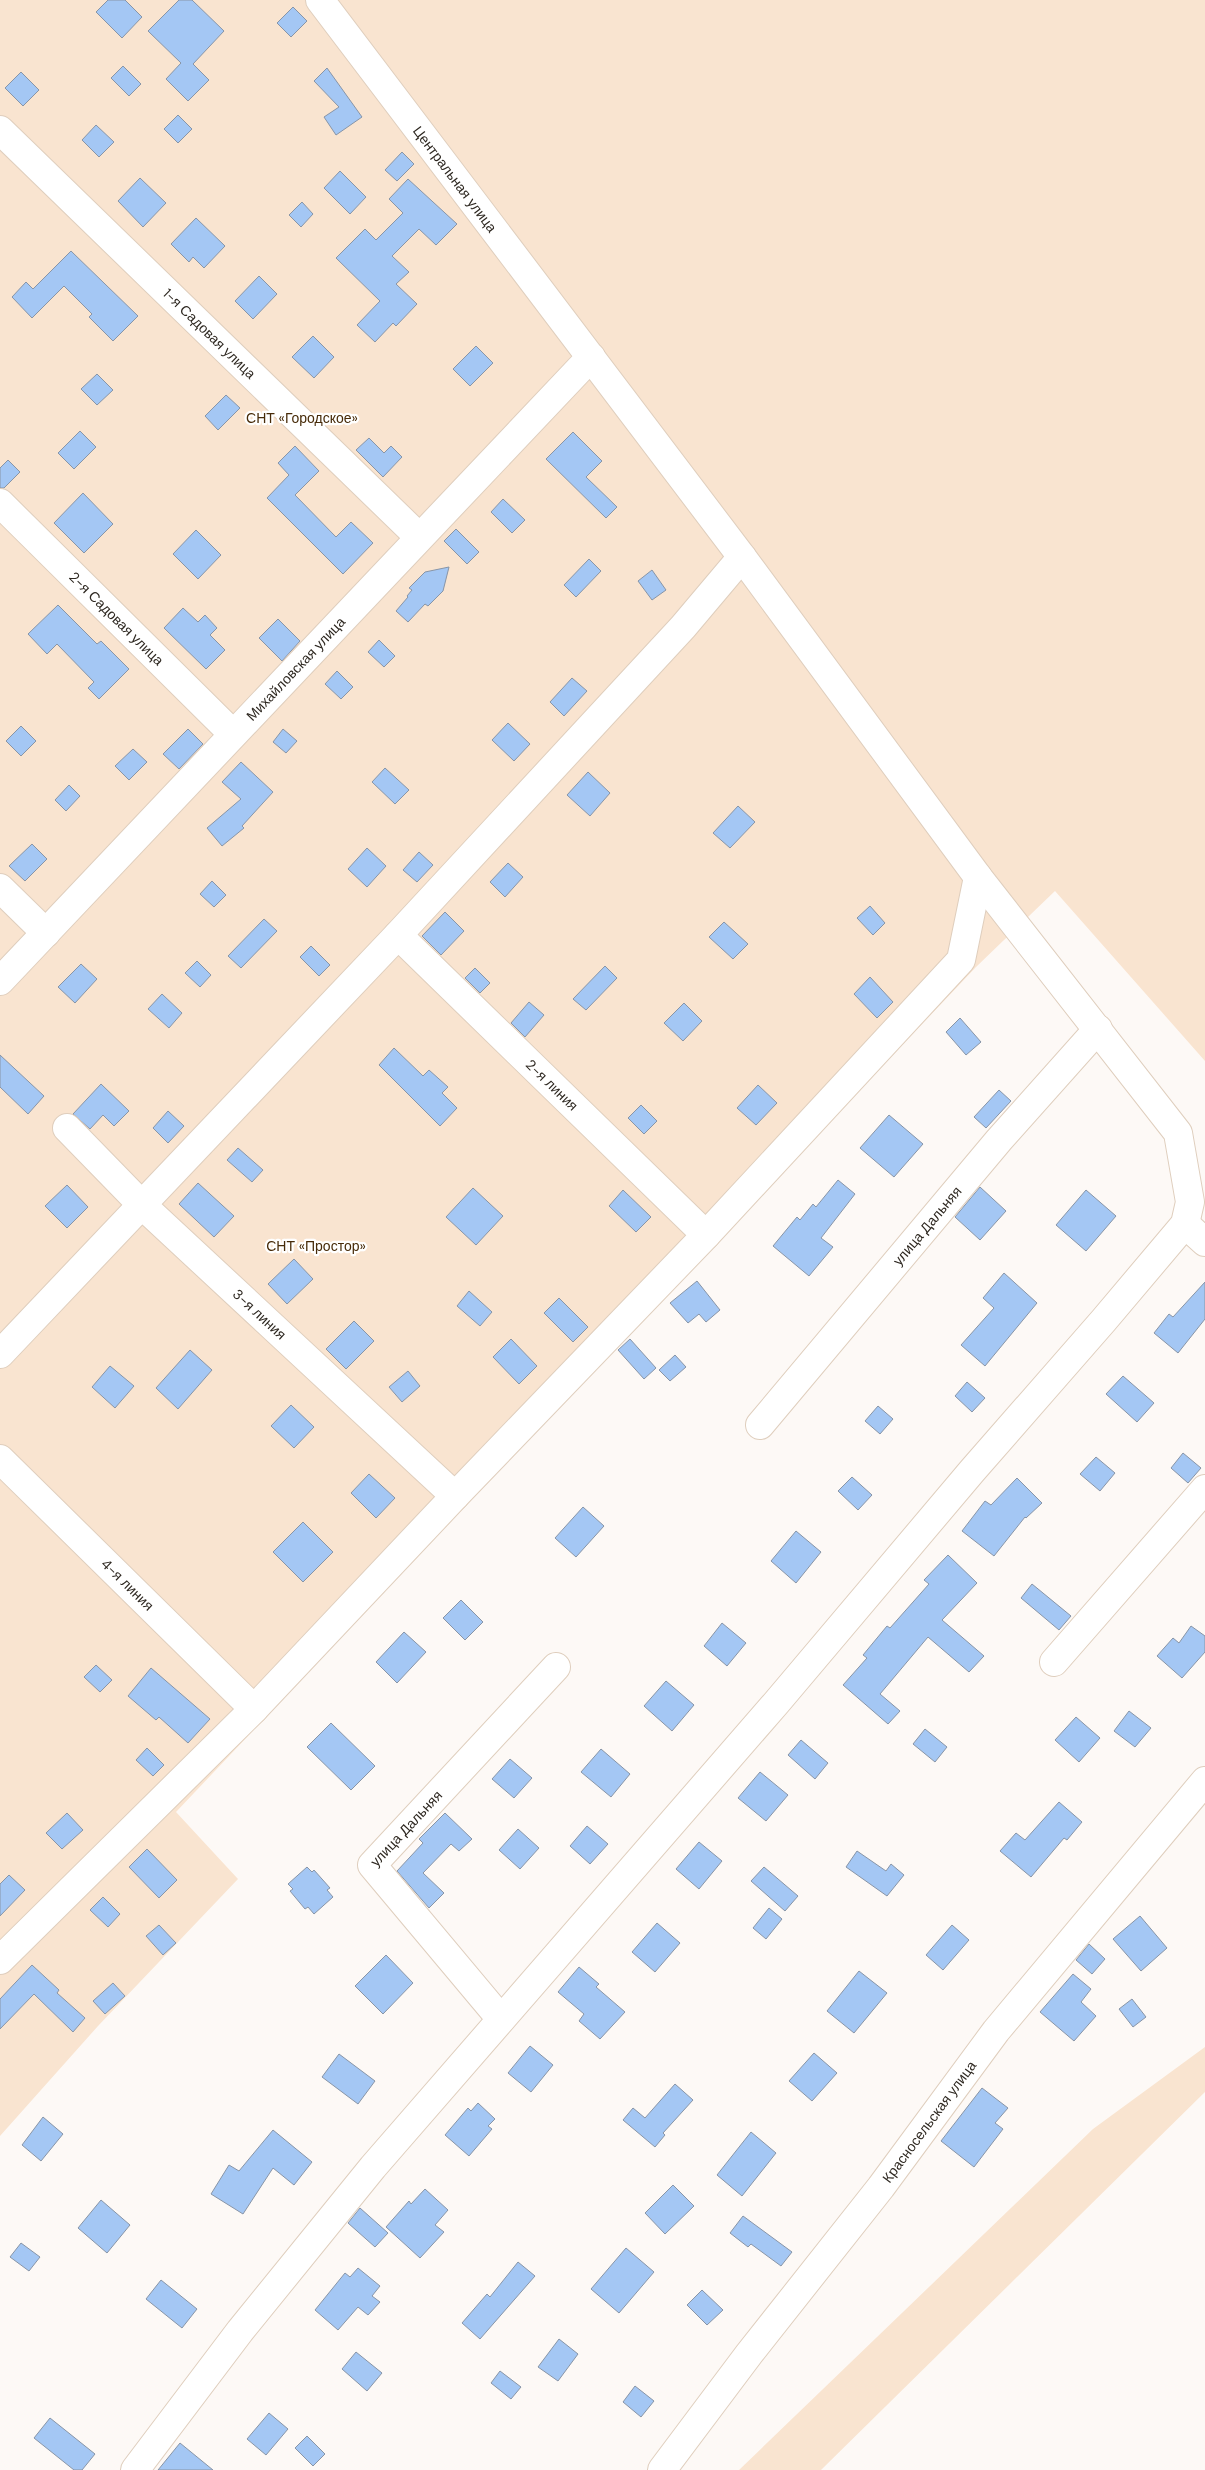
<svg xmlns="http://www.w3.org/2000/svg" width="1205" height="2470" viewBox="0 0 1205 2470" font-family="'DM Sans',sans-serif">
  <rect width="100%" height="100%" fill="#fdf9f6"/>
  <path fill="#f9e4d0" d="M0 0H1205V1061L1055 891 976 967 176 1812 238 1879 98 2026 0 2136Z
    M1205 2047V2092L821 2470H739L1093 2129Z"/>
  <path fill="#a4c7f4" stroke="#8895a7" d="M108 0H125L142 17 122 38 96 12Z
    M179 0H192L224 31 193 64 209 80 188 101 166 79 181 63 148 31Z
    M293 7 307 21 291 37 277 23Z
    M123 66 141 84 129 96 111 78Z
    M327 68 362 117 336 135 324 117 339 107 314 81Z
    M21 72 39 90 23 106 5 88Z
    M178 115 192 129 178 143 164 129Z
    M96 125 114 142 99 157 82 140Z
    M402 152 414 164 397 181 385 170Z
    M340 171 366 197 350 214 324 188Z
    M140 178 166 203 143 227 118 201Z
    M408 179 457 224 436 245 419 229 392 256 409 272 396 284 417 304 396 326 393 323 375 342 357 325 380 301 336 258 365 229 376 240 403 213 389 199Z
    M302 202 313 214 301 227 289 215Z
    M196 218 225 246 204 268 193 257 189 262 171 244Z
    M71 251 138 316 113 341 89 317 92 314 64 286 32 318 12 297 26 282 33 289Z
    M259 276 277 294 253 319 235 301Z
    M313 336 334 357 314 378 292 357Z
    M476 346 493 363 470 386 453 369Z
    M97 374 113 390 97 405 81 389Z
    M226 395 240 408 218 430 205 416Z
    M80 431 96 447 74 469 58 453Z
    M573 432 602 461 586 477 617 507 606 518 546 459Z
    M369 438 384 453 391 446 402 457 383 477 356 450Z
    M295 446 319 471 295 495 336 537 351 522 373 543 343 574 267 498 289 475 278 463Z
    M8 460 20 472 4 488H0V468Z
    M83 493 113 524 84 553 54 523Z
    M503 499 525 520 512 533 491 512Z
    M456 529 479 552 467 564 444 541Z
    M196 530 221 555 198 579 173 554Z
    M589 559 601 571 576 597 564 585Z
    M449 567 443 591 428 606 425 604 408 622 396 611 408 597 407 596 412 590 409 588 425 572Z
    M652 570 666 590 652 600 638 581Z
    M58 605 97 644 101 641 129 669 99 699 88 688 94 682 57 644 47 654 28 634Z
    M183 608 198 622 205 615 217 628 210 635 225 650 206 669 164 628Z
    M278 619 300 641 282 661 259 638Z
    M379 640 395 656 384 667 368 652Z
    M337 671 353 687 341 699 325 684Z
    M572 678 587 691 564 716 550 702Z
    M508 723 530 744 514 761 492 740Z
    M21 726 36 741 21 756 6 741Z
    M188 729 203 744 179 769 163 754Z
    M283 729 297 741 286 753 273 742Z
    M133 749 147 762 129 780 115 766Z
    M241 762 273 792 242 826 244 828 222 846 207 828 241 799 222 782Z
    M385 768 409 790 395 804 372 782Z
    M588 772 610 793 590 816 567 795Z
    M69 785 80 796 66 811 55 800Z
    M738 806 755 822 730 848 713 833Z
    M32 844 47 859 25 881 9 866Z
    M367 848 386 866 367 887 348 869Z
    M419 852 433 865 417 882 403 870Z
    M508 863 523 877 505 897 490 882Z
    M212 881 226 895 214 907 200 894Z
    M870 906 885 923 873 935 857 918Z
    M445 912 464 931 441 955 422 936Z
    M264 919 277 931 241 968 228 956Z
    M724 922 748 944 733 959 709 937Z
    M311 946 330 965 319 976 300 957Z
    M197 961 211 975 200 987 185 973Z
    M81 964 97 979 75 1003 58 987Z
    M605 966 617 978 586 1010 573 999Z
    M475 968 490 983 480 993 465 978Z
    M870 977 893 1002 877 1018 854 994Z
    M162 994 182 1013 169 1028 148 1009Z
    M529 1002 544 1015 525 1037 511 1023Z
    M684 1003 702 1021 683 1041 664 1023Z
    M960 1018 981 1042 966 1055 946 1032Z
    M394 1048 423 1076 429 1070 448 1087 442 1093 457 1108 440 1126 379 1065Z
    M0 1055 44 1096 28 1114 0 1087Z
    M101 1084 129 1111 114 1126 103 1115 90 1129 73 1114Z
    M758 1085 777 1103 756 1125 737 1108Z
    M999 1090 1011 1101 986 1128 974 1117Z
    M641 1105 657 1121 644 1134 628 1118Z
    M168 1111 184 1126 168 1143 153 1128Z
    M889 1115 923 1144 894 1177 860 1148Z
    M238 1148 263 1170 252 1182 227 1160Z
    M838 1180 855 1194 821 1238 833 1247 809 1276 773 1246 797 1217 800 1220 813 1204 816 1207Z
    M198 1183 234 1216 214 1237 179 1204Z
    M67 1185 88 1207 67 1228 45 1206Z
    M980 1187 1006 1211 980 1240 955 1217Z
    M473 1188 503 1216 476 1245 446 1217Z
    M623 1190 651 1217 636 1232 609 1206Z
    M1086 1190 1116 1216 1086 1251 1056 1225Z
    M294 1259 313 1279 287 1304 268 1284Z
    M1004 1273 1037 1303 985 1366 961 1345 994 1308 983 1298Z
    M697 1281 720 1310 706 1322 699 1314 688 1323 670 1303Z
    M1205 1282V1319L1178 1353 1154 1333 1169 1314 1173 1317Z
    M469 1291 492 1312 480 1326 457 1306Z
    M559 1298 588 1327 573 1342 544 1313Z
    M354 1321 374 1341 346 1369 326 1349Z
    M511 1339 537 1366 519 1384 493 1357Z
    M630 1339 656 1368 644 1379 618 1350Z
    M190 1350 212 1370 178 1409 156 1388Z
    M675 1355 686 1367 670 1381 659 1370Z
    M110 1366 134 1386 115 1408 92 1387Z
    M408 1371 420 1386 402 1402 389 1387Z
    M1123 1376 1154 1403 1137 1422 1106 1394Z
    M967 1382 985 1398 972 1412 955 1396Z
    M291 1405 314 1427 294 1448 271 1426Z
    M878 1406 893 1419 880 1434 865 1421Z
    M1183 1453 1201 1468 1188 1483 1171 1468Z
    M1096 1457 1115 1473 1100 1491 1080 1474Z
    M369 1474 395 1498 376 1518 351 1493Z
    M852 1477 872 1495 858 1510 838 1491Z
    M1017 1478 1042 1503 1026 1518 1025 1517 994 1556 962 1531 985 1501 991 1505Z
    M583 1507 604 1526 576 1557 555 1538Z
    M303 1522 333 1552 303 1582 273 1552Z
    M796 1531 821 1552 796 1583 771 1561Z
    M948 1555 977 1583 942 1620 984 1656 969 1672 928 1637 880 1694 900 1711 888 1724 843 1685 867 1658 863 1655 887 1626 890 1628 929 1584 924 1580Z
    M1032 1584 1071 1616 1059 1630 1021 1598Z
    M461 1600 483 1622 465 1640 443 1618Z
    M722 1623 746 1643 727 1666 704 1646Z
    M1191 1626 1205 1636V1652L1182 1678 1157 1656 1173 1638 1179 1643Z
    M404 1632 426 1652 397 1683 376 1662Z
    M96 1665 112 1680 100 1692 84 1677Z
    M151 1668 210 1719 188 1743 159 1717 156 1720 128 1696Z
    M666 1681 694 1705 672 1731 644 1706Z
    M1129 1711 1151 1728 1135 1747 1114 1731Z
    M1076 1717 1100 1738 1079 1762 1055 1740Z
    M331 1723 375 1766 351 1790 307 1747Z
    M925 1729 947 1747 935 1762 913 1744Z
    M801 1740 828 1763 815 1779 788 1755Z
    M147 1748 164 1765 153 1776 136 1760Z
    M601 1749 630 1774 611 1797 581 1772Z
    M510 1759 532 1778 514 1798 492 1779Z
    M760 1772 788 1795 766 1821 738 1798Z
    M1059 1802 1082 1822 1067 1840 1064 1838 1031 1877 1000 1851 1016 1833 1025 1840Z
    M67 1813 83 1830 62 1849 46 1833Z
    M445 1813 472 1839 459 1851 451 1844 423 1873 444 1893 429 1908 397 1871 423 1843 419 1839Z
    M587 1826 608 1844 590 1864 570 1846Z
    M518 1829 539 1848 520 1869 499 1850Z
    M699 1842 722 1861 699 1889 676 1869Z
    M147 1849 177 1880 159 1898 129 1867Z
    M857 1851 886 1871 891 1864 904 1875 887 1896 846 1867Z
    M307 1867 312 1872 314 1870 330 1888 327 1890 333 1897 314 1914 308 1907 305 1909 290 1891 293 1889 288 1884Z
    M764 1867 798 1896 785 1911 751 1881Z
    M9 1875 25 1890 0 1916V1884Z
    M103 1897 120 1914 108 1927 90 1910Z
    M769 1908 782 1919 766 1939 753 1928Z
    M1140 1916 1167 1948 1141 1971 1113 1939Z
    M657 1923 680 1943 655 1972 632 1952Z
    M159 1925 176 1943 163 1955 146 1936Z
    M952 1925 969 1940 943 1970 926 1955Z
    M1089 1944 1105 1959 1092 1974 1076 1960Z
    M386 1955 413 1983 383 2014 355 1986Z
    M32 1965 59 1990 57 1993 85 2018 73 2032 34 1994 0 2029V1999Z
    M579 1967 599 1984 596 1987 625 2012 600 2039 579 2021 584 2014 558 1992Z
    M859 1971 887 1993 854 2033 827 2011Z
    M1073 1974 1091 1989 1081 2002 1096 2016 1074 2041 1040 2012Z
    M113 1983 125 1996 105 2014 93 2001Z
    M1132 1999 1146 2017 1133 2027 1119 2009Z
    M530 2046 553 2065 531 2092 508 2073Z
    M814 2053 837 2073 812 2101 789 2081Z
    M339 2054 375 2081 358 2104 322 2077Z
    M675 2084 693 2100 663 2133 665 2135 655 2147 623 2120 633 2108 645 2118Z
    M982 2088 1008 2108 995 2123 1003 2129 974 2167 941 2141Z
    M478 2103 495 2119 488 2126 492 2129 469 2156 445 2135 468 2108 471 2111Z
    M43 2117 63 2134 41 2161 22 2145Z
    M273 2130 312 2162 294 2185 273 2168 243 2214 211 2194 229 2165 239 2171Z
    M751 2132 776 2153 742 2196 717 2175Z
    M673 2185 694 2206 665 2234 645 2213Z
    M425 2189 448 2210 435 2225 444 2232 420 2258 386 2227 409 2201 411 2204Z
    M101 2200 130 2225 107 2253 78 2228Z
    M360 2208 388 2233 375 2247 348 2223Z
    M743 2216 792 2252 781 2266 751 2244 748 2247 730 2233Z
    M21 2243 40 2257 29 2271 10 2257Z
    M626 2248 654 2272 619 2313 591 2289Z
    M518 2262 535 2276 480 2339 462 2323 487 2294 490 2297Z
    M358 2268 380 2286 372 2296 380 2302 368 2315 358 2307 338 2330 315 2310 345 2273 350 2277Z
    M161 2280 197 2309 182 2328 146 2299Z
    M702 2290 723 2310 707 2325 687 2305Z
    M559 2339 578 2354 558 2381 538 2367Z
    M356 2352 382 2373 367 2391 342 2369Z
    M500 2371 521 2387 511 2399 491 2383Z
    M635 2386 654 2401 641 2417 623 2402Z
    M269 2413 288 2429 266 2455 247 2439Z
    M50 2418 95 2454 82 2470H74L34 2438Z
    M307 2436 325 2454 313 2466 295 2448Z
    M180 2443 213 2470H158Z"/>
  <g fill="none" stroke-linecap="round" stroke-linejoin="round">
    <defs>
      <g id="minor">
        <path id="s1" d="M0 130 419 537"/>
        <path id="s2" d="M0 503 233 734"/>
        <path d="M0 888 46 933"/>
        <path id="s3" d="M398 935 706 1235"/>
        <path id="s4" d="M0 981 591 357"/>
        <path id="s5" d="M67 1128 142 1205 455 1496"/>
        <path d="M1185 1224 1205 1242"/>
        <path d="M0 1354 398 935 683 627 742 557"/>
        <path id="s6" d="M760 1425 999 1140 1098 1029"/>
        <path id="s7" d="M0 1459 254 1709"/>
        <path d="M1054 1662 1205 1489"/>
        <path d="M0 1960 254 1709 455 1496 706 1235 961 960 978 877"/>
        <path id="s8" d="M501 2019 372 1865 556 1667"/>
        <path d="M135 2470 240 2331 373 2167 777 1702 972 1471 1104 1320 1185 1224 1190 1202 1178 1133 978 877 742 557 320 0"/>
        <path id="s9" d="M662 2470 749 2354 881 2187 996 2031 1205 1781"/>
      </g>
    </defs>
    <use href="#minor" stroke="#dfcebd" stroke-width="30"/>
    <use href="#minor" stroke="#fff" stroke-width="28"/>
  </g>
  <g text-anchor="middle" stroke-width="4.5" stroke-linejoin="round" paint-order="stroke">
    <g font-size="14" fill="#2e2821" stroke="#fff">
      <text transform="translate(455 179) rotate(53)" y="5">Центральная улица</text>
      <text dy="5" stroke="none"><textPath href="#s1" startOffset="292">1-я Садовая улица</textPath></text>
      <text dy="5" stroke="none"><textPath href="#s2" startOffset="164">2-я Садовая улица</textPath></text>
      <text dy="5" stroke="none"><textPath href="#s4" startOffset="430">Михайловская улица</textPath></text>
      <text dy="5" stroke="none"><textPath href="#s3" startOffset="215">2-я линия</textPath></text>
      <text dy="5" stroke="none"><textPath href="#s6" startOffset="260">улица Дальняя</textPath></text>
      <text dy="5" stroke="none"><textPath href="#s5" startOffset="268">3-я линия</textPath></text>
      <text dy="5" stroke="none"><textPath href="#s7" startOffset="179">4-я линия</textPath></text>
      <text dy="5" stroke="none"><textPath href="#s8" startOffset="251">улица Дальняя</textPath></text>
      <text dy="5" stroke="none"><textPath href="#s9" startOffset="439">Красносельская улица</textPath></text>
    </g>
    <g font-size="14" fill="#472b09" stroke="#fff">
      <text x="302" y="423">СНТ «Городское»</text>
      <text x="316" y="1251">СНТ «Простор»</text>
    </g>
  </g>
</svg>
